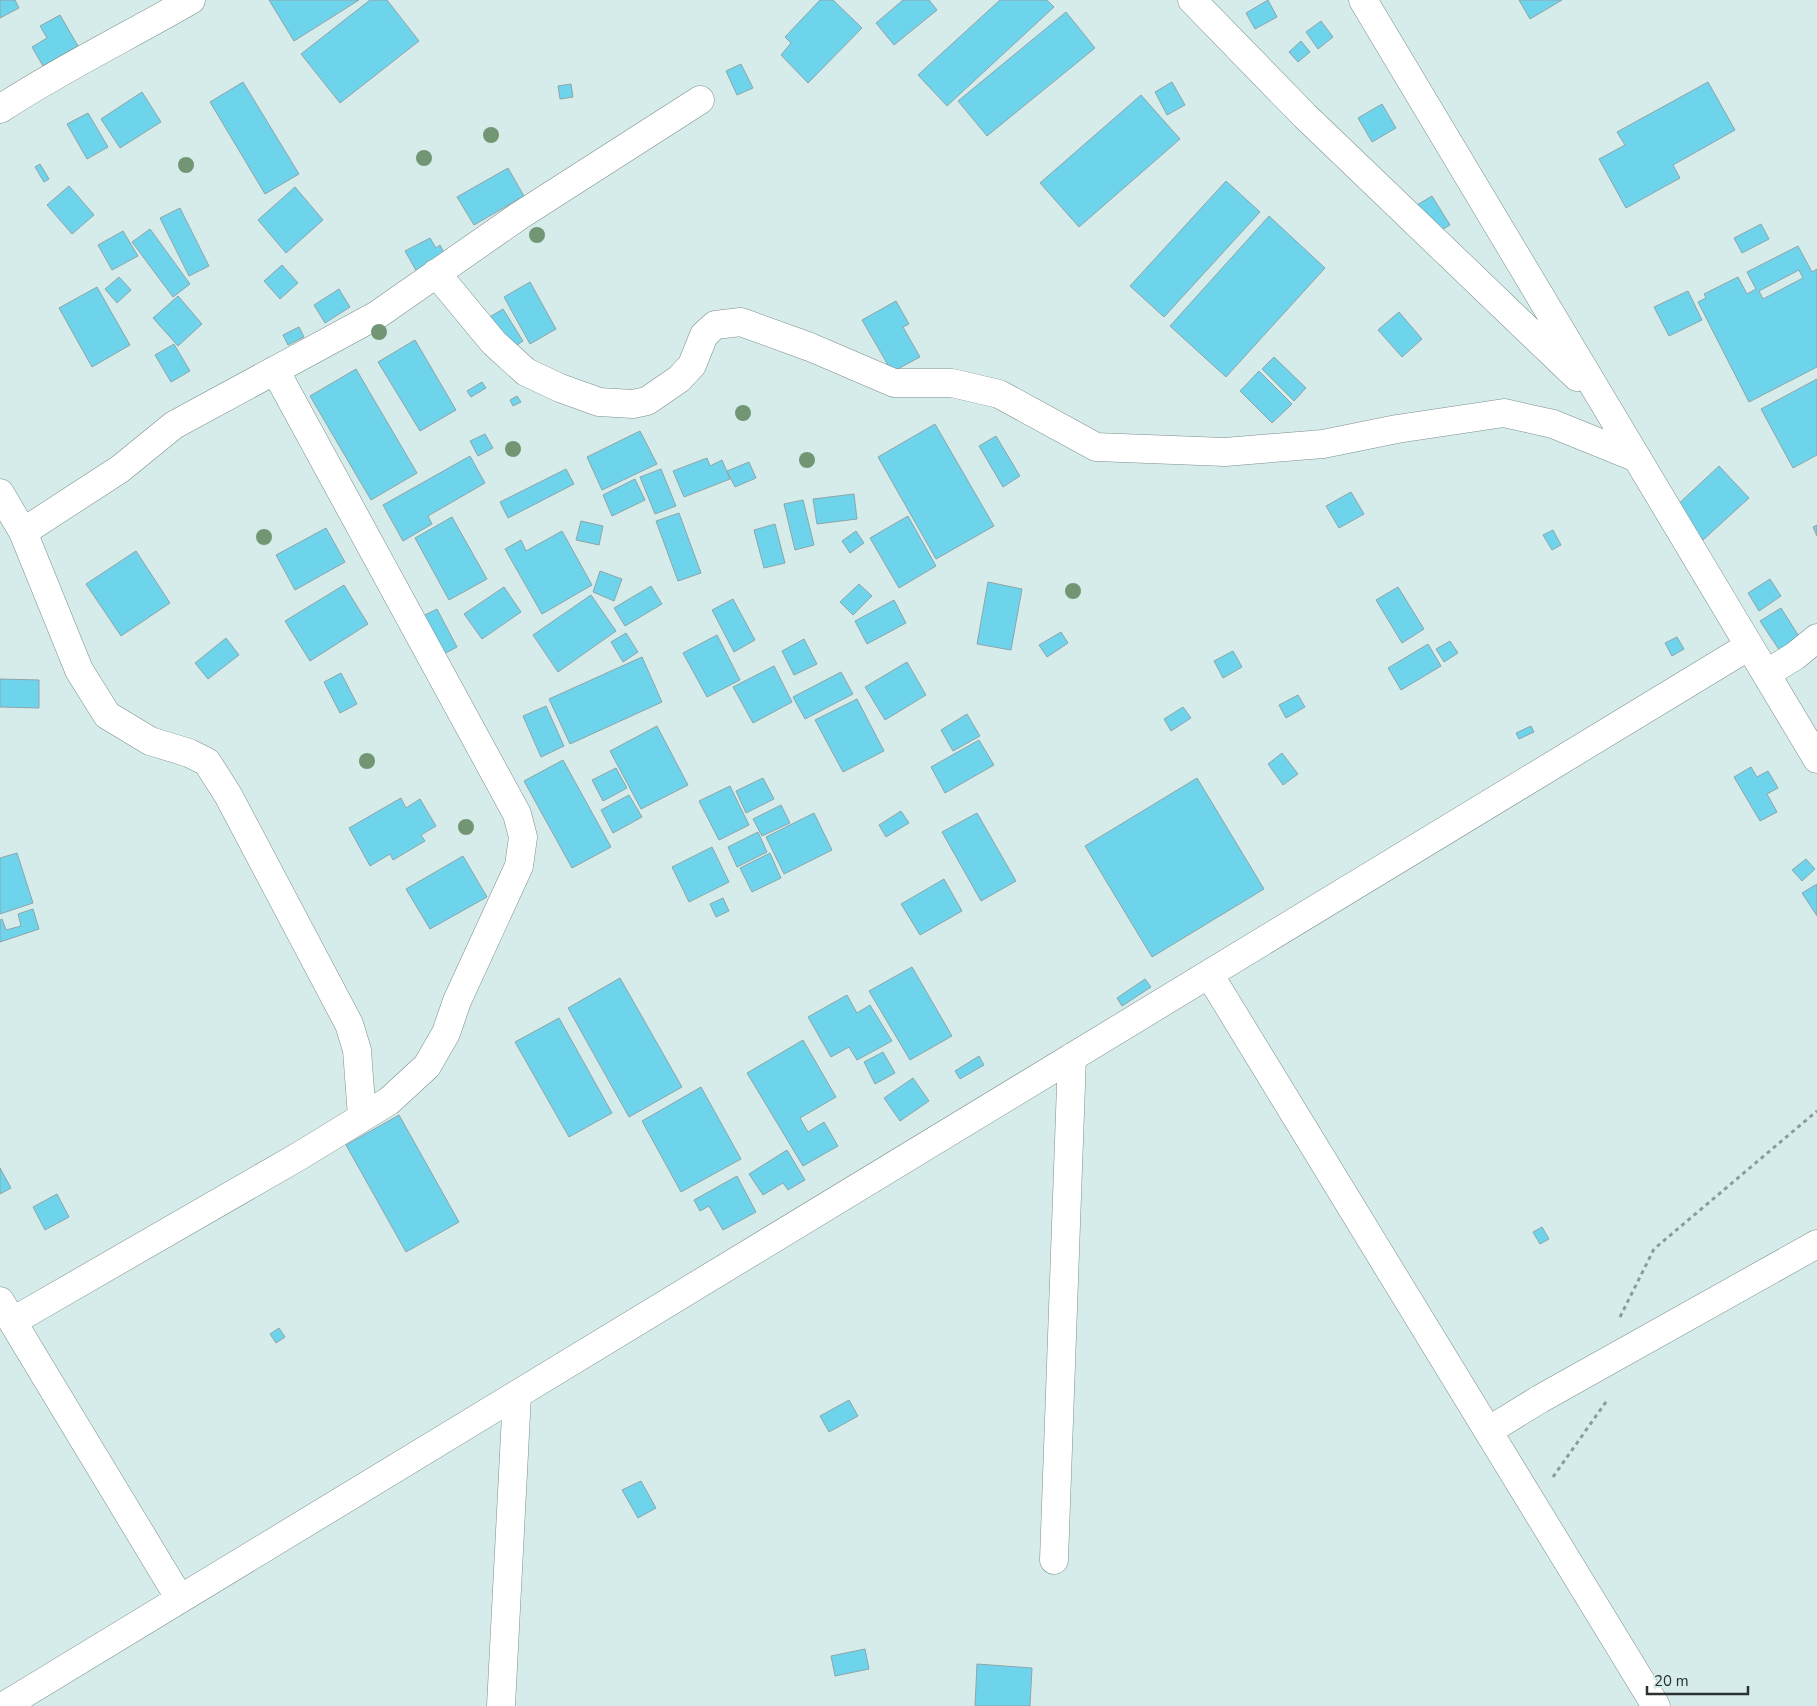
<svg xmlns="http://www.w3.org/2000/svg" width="1817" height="1706" viewBox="0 0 1817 1706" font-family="'Nunito Sans',sans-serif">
  <rect width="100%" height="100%" fill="#d6ecea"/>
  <path fill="#6dd4ec" stroke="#90a4a9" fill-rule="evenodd" d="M0 0H15L19 8 0 18Z
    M269 0H359L294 41Z
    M370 0H387L419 41 340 103 301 54Z
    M820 0H833L862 28 808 83 781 55 791 43 785 37Z
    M903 0H929L937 10 894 45 876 23Z
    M1000 0H1047L1054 7 947 106 918 75Z
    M1268 0 1277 17 1255 29 1246 13Z
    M1519 0H1562L1530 19Z
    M1066 12 1095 48 987 136 958 101Z
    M60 15 78 46 43 66 32 47 47 38 40 26Z
    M1321 21 1333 37 1318 49 1306 32Z
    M1301 41 1310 52 1298 62 1289 52Z
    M741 64 753 88 737 95 726 71Z
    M243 82 299 174 265 194 210 102Z
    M1172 82 1185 105 1167 115 1155 92Z
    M1708 82 1735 130 1673 165 1680 178 1626 208 1599 159 1625 145 1617 132Z
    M571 84 573 97 560 99 558 86Z
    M142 92 161 122 120 148 101 119Z
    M1141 95 1180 139 1079 227 1040 183Z
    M1382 104 1396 128 1372 142 1358 118Z
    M88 113 108 147 87 159 67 124Z
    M40 164 49 179 44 182 35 167Z
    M508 168 524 196 474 225 457 197Z
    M1226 181 1260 212 1164 317 1130 286Z
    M69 186 94 215 72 234 47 205Z
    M295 187 323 220 286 253 258 220Z
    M1432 196 1450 225 1436 233 1417 205Z
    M180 208 209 266 189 276 160 218Z
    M1269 216 1325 268 1226 377 1170 326Z
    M1761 224 1769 239 1742 253 1734 238Z
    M150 229 190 284 173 297 132 242Z
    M123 231 138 256 112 270 98 245Z
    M430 238 436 248 440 245 446 256 417 272 405 251Z
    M1798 246 1812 272 1817 269V367L1749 402 1698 302 1706 298 1704 294 1738 277 1747 294 1756 289 1747 272ZM1799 270 1803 278 1763 299 1759 291Z
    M282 265 298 283 280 299 264 281Z
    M119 277 131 290 117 303 105 289Z
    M530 282 556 329 530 344 504 297Z
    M97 287 130 345 92 367 59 308Z
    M339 289 350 307 325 323 314 305Z
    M1688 291 1702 320 1669 336 1654 307Z
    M178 296 202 324 178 346 153 318Z
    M896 301 909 324 903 327 920 357 892 372 862 320Z
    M503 309 523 341 511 349 488 318Z
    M1399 312 1422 339 1402 357 1378 330Z
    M299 327 304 337 288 345 283 335Z
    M415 340 456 410 420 431 378 362Z
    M174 344 190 371 171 382 155 355Z
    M1274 357 1306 388 1294 401 1262 369Z
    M356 369 417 473 371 500 310 396Z
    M1259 371 1292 404 1272 423 1240 391Z
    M1817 379V455L1793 468 1761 409Z
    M482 382 486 388 471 397 467 391Z
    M517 396 521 402 513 406 510 400Z
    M935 424 994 526 936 559 878 457Z
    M640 431 657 464 602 490 587 457Z
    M485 434 493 448 478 456 470 441Z
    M996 436 1020 476 1003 487 979 446Z
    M470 456 485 483 428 516 432 524 403 541 383 505Z
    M707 458 710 466 722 460 730 479 684 497 673 471Z
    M749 462 756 478 735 487 727 471Z
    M1719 466 1749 498 1703 540 1674 508Z
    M566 469 574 484 508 518 500 502Z
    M661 469 676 506 655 514 640 477Z
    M635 479 645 500 612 516 603 495Z
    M1351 492 1364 514 1339 528 1326 506Z
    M854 494 857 519 817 524 813 499Z
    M803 500 814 545 795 550 784 504Z
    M679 513 701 573 678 581 656 521Z
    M908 516 936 566 899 588 870 538Z
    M452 517 487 579 449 600 415 538Z
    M581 521 603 526 599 545 576 540Z
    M775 524 785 563 764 568 754 530Z
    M1817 525V536L1813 527Z
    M326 528 345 562 295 590 276 555Z
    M1553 530 1561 545 1552 550 1543 535Z
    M562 531 592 585 542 614 505 549 521 540 526 551Z
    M856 531 864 543 850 553 842 541Z
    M136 551 170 603 121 636 86 584Z
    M600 571 622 579 614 601 593 592Z
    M1770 579 1781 596 1759 611 1748 593Z
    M988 582 1022 589 1011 650 977 644Z
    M859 584 872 596 853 615 840 602Z
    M344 585 368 624 310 661 285 621Z
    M651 586 662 604 625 626 614 608Z
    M504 587 521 612 482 639 464 614Z
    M1398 587 1424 629 1402 643 1376 600Z
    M591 595 616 631 558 672 533 635Z
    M733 599 755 640 734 652 712 610Z
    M894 600 906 623 867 644 855 621Z
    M1781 608 1802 641 1782 654 1760 621Z
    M437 609 457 647 440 656 419 618Z
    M1061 632 1068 643 1047 657 1039 645Z
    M626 633 638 652 623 662 611 642Z
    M717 635 740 680 707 697 683 653Z
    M1677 637 1684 649 1672 656 1665 643Z
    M226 638 239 655 208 679 195 663Z
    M804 639 817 664 794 675 782 651Z
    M1450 641 1458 653 1444 662 1436 649Z
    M1428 644 1441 666 1401 690 1388 668Z
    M1233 651 1242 667 1223 678 1214 661Z
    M642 657 662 702 570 744 549 699Z
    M907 662 926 695 885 720 865 687Z
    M774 666 792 702 753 723 733 687Z
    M841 672 853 694 805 719 793 697Z
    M341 673 357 704 340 713 324 682Z
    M0 679 39 680V708L0 707Z
    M1298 695 1305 707 1286 718 1279 705Z
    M857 699 884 751 843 772 815 720Z
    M546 706 564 746 541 757 523 716Z
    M1183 707 1191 718 1171 731 1164 719Z
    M967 714 980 736 953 751 941 730Z
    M657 726 688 785 641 809 610 751Z
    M1531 726 1534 732 1519 739 1516 733Z
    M979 740 994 765 945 793 931 767Z
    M1282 753 1298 774 1283 785 1268 764Z
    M563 760 611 847 572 868 524 781Z
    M1751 767 1757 777 1768 771 1778 788 1767 794 1777 812 1760 821 1734 777Z
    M616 768 627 788 603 801 592 780Z
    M763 778 774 799 746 813 736 791Z
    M1197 778 1264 889 1152 957 1085 846Z
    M730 786 749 825 719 840 699 801Z
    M629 795 642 817 613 833 601 810Z
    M401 798 406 808 420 799 436 826 421 835 425 841 393 860 390 854 370 866 349 828Z
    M781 805 790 823 762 836 753 819Z
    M901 811 909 823 886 837 879 825Z
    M814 813 832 850 784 874 766 837Z
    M977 813 1016 881 981 901 942 832Z
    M758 832 767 852 737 867 728 847Z
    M712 847 729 882 689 902 672 867Z
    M17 853 33 903 0 914V858Z
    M770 853 781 878 752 892 740 868Z
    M463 856 487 897 430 929 406 889Z
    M1806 859 1815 869 1802 881 1792 870Z
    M944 879 962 911 920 935 901 904Z
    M1817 884V916L1802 893Z
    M723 898 729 911 716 917 710 904Z
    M33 909 39 929 0 942V920L2 919 6 930 21 926 18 914Z
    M912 967 952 1036 910 1060 869 991Z
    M620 978 682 1087 629 1117 568 1008Z
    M1145 979 1151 987 1122 1006 1117 998Z
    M847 995 857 1013 870 1005 892 1041 857 1060 849 1047 831 1057 808 1017Z
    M559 1018 612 1113 569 1137 515 1042Z
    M803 1040 836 1097 800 1118 808 1132 824 1122 838 1146 803 1166 747 1073Z
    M883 1052 895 1073 875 1084 864 1062Z
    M979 1056 984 1065 960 1079 955 1071Z
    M913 1078 929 1101 900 1121 884 1098Z
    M701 1087 741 1159 681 1192 642 1121Z
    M399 1115 459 1222 406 1252 346 1145Z
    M787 1150 805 1180 788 1190 783 1183 763 1195 749 1174Z
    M0 1168 11 1188 0 1194Z
    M737 1176 756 1212 723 1230 709 1206 700 1211 694 1200Z
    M57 1194 69 1217 45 1230 33 1207Z
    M1542 1227 1549 1239 1540 1244 1533 1232Z
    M279 1328 285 1337 276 1343 270 1334Z
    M849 1400 858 1416 829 1432 820 1416Z
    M641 1481 656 1508 638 1518 622 1490Z
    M865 1649 869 1669 835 1676 831 1656Z
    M977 1664 1032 1668 1030 1706H975Z"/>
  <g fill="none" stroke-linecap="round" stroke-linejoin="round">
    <defs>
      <path id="minor" d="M1192 0 1305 116 1577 377
        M1363 0 1817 759
        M0 109C61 69 127 37 191 0
        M436 273 494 343 526 372 560 388 599 402 633 404 647 401 679 379 692 365 704 335 715 325 741 322 810 347 894 383H952L999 394 1096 447 1225 452 1323 444 1397 429 1504 413 1553 424 1637 458
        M0 493 23 532 79 670 107 715 150 741 189 753 207 762 228 795 349 1024 357 1050 362 1117
        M23 532 120 469 174 425 377 315 519 216 700 100
        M1766 674 1795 656 1817 638
        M1209 974 1656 1706
        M0 1301 180 1599
        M13 1321 301 1155 389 1101 427 1066 446 1033 457 1001 519 866 523 837 517 814 275 370
        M1488 1431 1540 1399 1817 1244
        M1054 1560 1072 1057
        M4 1706 1749 646
        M501 1706 517 1395"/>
    </defs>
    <use href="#minor" stroke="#7b8f8d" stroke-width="29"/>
    <path stroke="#8b9b9a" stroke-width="3" stroke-dasharray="4 4" stroke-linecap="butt" d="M1620 1317 1654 1249 1817 1111
      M1553 1477 1608 1399"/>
    <use href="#minor" stroke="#fff" stroke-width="28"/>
  </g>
  <g fill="#729674">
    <circle cx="491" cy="135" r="8"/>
    <circle cx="424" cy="158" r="8"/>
    <circle cx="186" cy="165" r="8"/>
    <circle cx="537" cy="235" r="8"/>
    <circle cx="379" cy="332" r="8"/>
    <circle cx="743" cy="413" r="8"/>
    <circle cx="513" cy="449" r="8"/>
    <circle cx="807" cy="460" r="8"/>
    <circle cx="264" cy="537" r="8"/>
    <circle cx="1073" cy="591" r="8"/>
    <circle cx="367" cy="761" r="8"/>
    <circle cx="466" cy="827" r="8"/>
  </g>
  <path d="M1647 1686v8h101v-8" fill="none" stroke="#2a3231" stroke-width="2.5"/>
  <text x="1654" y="1686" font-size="15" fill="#2a3231" stroke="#d6ecea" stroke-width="4" paint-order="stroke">20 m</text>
</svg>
